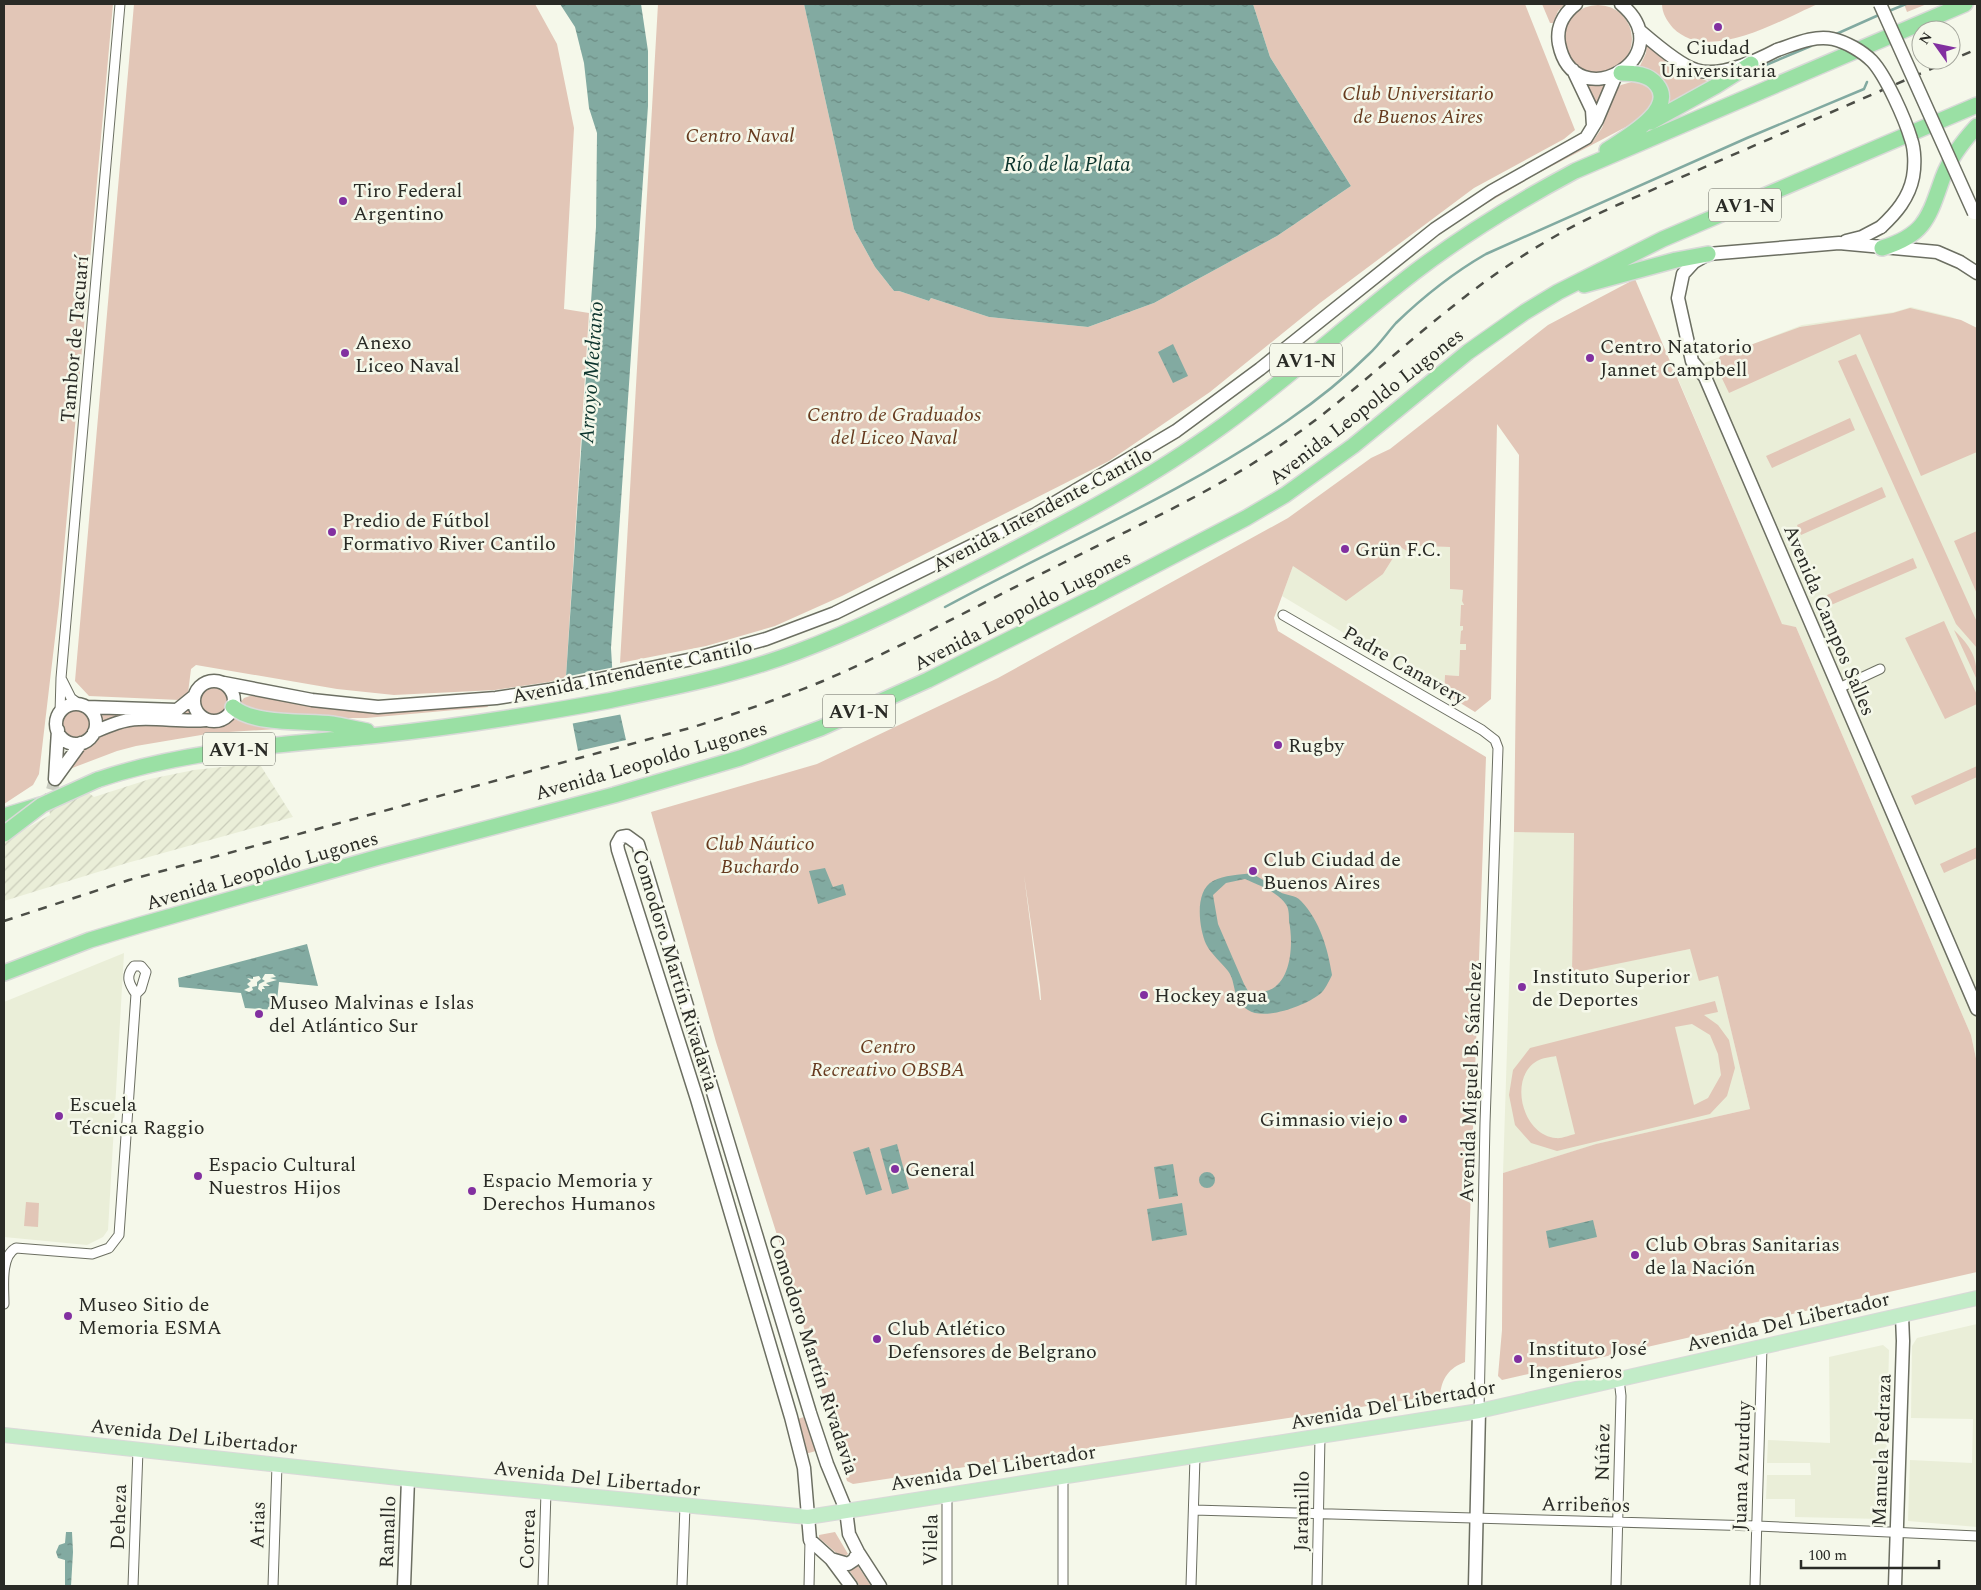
<svg xmlns="http://www.w3.org/2000/svg" width="1981" height="1590" viewBox="0 0 1981 1590" font-family="Spectral,serif">
  <defs>
    <pattern id="industrial-furrows" width="10" height="10" patternUnits="userSpaceOnUse" patternTransform="scale(1.25)"><rect width="10" height="10" fill="#eaeed8"/><path d="M-1 1l2-2M0 10L10 0M9 11l2-2" fill="none" stroke="#c9ccb9"/></pattern>
    <pattern id="water-ripples" width="26" height="14" patternUnits="userSpaceOnUse" patternTransform="scale(1.25)"><rect width="26" height="14" fill="#82aaa1"/><path d="M2 4q2-2 4 0t4 0M15 11q2-2 4 0t4 0" fill="none" stroke="#6b8b83"/></pattern>
  </defs>
  <rect width="100%" height="100%" fill="#f5f8ea"/>
  <path fill="#eaeed8" d="M1911 307 1952 317 1977 328V1063L1971 1035 1796 627 1782 625 1676 374 1802 325 1894 312Z
    M1419 546 1450 547V589L1463 590 1462 600 1464 605H1461L1460 626H1463V631L1460 644H1466V650H1460L1459 676 1445 675 1444 693 1282 596 1293 566 1383 574 1400 547 1407 551Z
    M1514 832H1574L1572 972 1690 949 1718 975 1750 1109 1597 1144 1503 1173Z
    M124 953 108 1230 103 1237 87 1245 4 1237V1002Z
    M1977 1324V1527L1908 1521 1910 1460 1972 1463 1973 1419 1911 1418 1912 1346 1917 1338Z
    M1883 1345 1889 1350 1885 1516 1881 1519 1795 1517V1499H1766L1767 1475H1811L1810 1463H1767L1768 1440 1830 1443 1829 1357Z"/>
  <path fill="url(#industrial-furrows)" d="M259 763 293 817 127 863 4 901V841L50 815 49 808 84 789 94 797 150 779 194 770Z"/>
  <path fill="#e2c6b7" fill-rule="evenodd" d="M4 4H113L59 604 39 774 33 785 4 804Z
    M134 4H535L557 44 574 128 564 309 589 313 566 677 549 682 495 690 394 695 337 689 196 665 191 669 188 693 180 700 89 696 75 681Z
    M658 4H804L854 229 875 267 894 291H899L929 301 931 298 989 317 1088 327 1154 303 1277 236 1351 186 1270 57 1253 4H1525L1575 130 1564 139 1474 188 1320 303 1210 392 1109 461 842 596 775 626 706 646 620 663Z
    M1542 4H1565L1558 11 1553 23H1550Z
    M1662 4H1818C1780 20 1709 64 1673 28 1667 21 1662 13 1662 4Z
    M1904 4H1927L1907 12Z
    M1564 39a34 34 0 1 1 68 0a34 34 0 1 1-68 0Z
    M1647 43C1669 57 1682 73 1708 81L1666 107 1639 68 1646 53Z
    M1635 81C1647 82 1658 93 1653 106 1650 111 1643 116 1639 120L1533 176 1479 208 1478 206 1593 141 1602 128 1616 89 1621 85Z
    M1606 85 1596 108 1587 86Z
    M1635 279 1782 624 1796 627 1971 1035 1977 1063V1272L1502 1380 1498 1376 1502 1330 1503 1173 1596 1144 1750 1109 1718 976 1699 981 1690 949 1572 973 1574 833 1514 832 1519 455 1497 424 1491 699 1475 712 1444 693 1445 675 1459 676 1460 650H1466V644H1460L1461 631 1463 630V626H1460L1461 605H1464L1462 601 1463 590 1450 589V547L1419 546 1407 551 1400 547 1383 574 1346 601 1293 566 1274 618 1278 631 1486 757 1465 1362C1449 1368 1442 1378 1440 1395L853 1484 847 1481 784 1257 716 1042 651 812 817 764 998 678 1288 518 1371 458 1390 449 1548 325ZM1024 875 1040 986 1041 1000H1040Z
    M1910 308 1961 320 1977 328V452L1921 476 1860 334 1729 393 1716 366 1720 356 1800 327 1893 313Z
    M1856 354 1977 622V648L1956 624 1838 361Z
    M1850 418 1855 430 1772 468 1766 456Z
    M1882 487 1886 497 1801 535 1797 525Z
    M1977 531V594L1954 541Z
    M1913 558 1917 568 1831 605 1827 595Z
    M1944 621 1977 695V704L1945 719 1905 638Z
    M1954 630C1971 647 1977 656 1977 680Z
    M199 702a15 15 0 1 1 30 0a15 15 0 1 1-30 0Z
    M253 695 338 710 375 712 487 705 488 707 366 718H326L246 712 240 703 244 698Z
    M188 708 194 717 100 726 96 711Z
    M61 725a15 15 0 1 1 30 0a15 15 0 1 1-30 0Z
    M235 715 293 728 213 733 136 746 117 751 67 770C74 760 80 750 89 742 122 713 173 724 213 726L222 725Z
    M1977 766V777L1915 805 1911 796Z
    M1977 847V858L1944 873 1940 864Z
    M1715 1001 1718 1012 1704 1015 1718 1025 1729 1040 1735 1068 1727 1096 1710 1114 1557 1151 1531 1143 1515 1125 1509 1095 1513 1070 1530 1048ZM1692 1024 1710 1035 1718 1054 1721 1075 1708 1098 1694 1105 1675 1027ZM1556 1056 1575 1134C1570 1135 1561 1139 1556 1138 1522 1135 1508 1078 1537 1061 1542 1058 1551 1057 1556 1056Z
    M26 1202 39 1203 38 1227 24 1226Z
    M808 1416 816 1451 805 1454 797 1419Z
    M835 1532 848 1554 842 1558 819 1538V1535Z
    M855 1565 858 1566 871 1586H860L849 1570Z"/>
  <path fill="url(#water-ripples)" fill-rule="evenodd" d="M560 4H641L648 51V106L611 648 613 682 626 740 578 751 567 694 566 677 596 227 597 133 589 108 584 63 575 27Z
    M804 4H1253L1270 57 1351 186 1277 236 1154 303 1088 327 989 317 931 298 929 301 899 291H894L875 267 854 229Z
    M1173 344 1188 376 1173 383 1158 352Z
    M825 868 832 885 833 887 843 884 846 895 818 904 809 871Z
    M1251 873C1262 879 1270 884 1280 892 1286 896 1295 894 1301 901 1320 921 1328 949 1332 975 1329 981 1325 990 1320 994 1305 1006 1264 1021 1248 1010 1231 999 1237 983 1228 971 1221 962 1211 954 1206 944 1199 928 1194 891 1213 881 1224 875 1240 875 1251 873ZM1245 879C1258 885 1279 892 1287 906 1289 910 1289 917 1289 921 1295 951 1289 1001 1248 991L1244 984 1218 924 1213 895 1226 883Z
    M307 944 318 986 279 982 276 1010 245 1008 241 993 179 987 178 978ZM265 974H273L276 977 270 978 277 980 266 983 270 986H263L265 989H262V992L258 989 259 984 265 981 262 979ZM259 976 261 979 257 982V986L252 987 253 990 249 992 244 990 250 987 247 984 251 981 247 978 253 979V977Z
    M897 1144 909 1189 892 1194 880 1149Z
    M869 1147 882 1190 866 1195 853 1152Z
    M1173 1164 1178 1196 1159 1199 1154 1167Z
    M1199 1180a8 8 0 1 1 16 0a8 8 0 1 1-16 0Z
    M1182 1203 1187 1235 1152 1241 1147 1209Z
    M1593 1220 1597 1237 1549 1248 1546 1231Z
    M66 1532H72L73 1552 71 1586H65V1560L58 1558 56 1552 59 1545 65 1543Z"/>
  <path fill="#f5f8ea" d="M615 667V682L623 714 570 724 564 694V677Z"/>
  <g fill="none" stroke-linecap="round" stroke-linejoin="round">
    <path stroke="#82aaa1" stroke-width="2.5" d="M1889 11 1906 4
      M1834 35 1881 14
      M1754 70 1811 46
      M945 607C1059 545 1180 495 1287 421 1316 401 1344 379 1369 354 1379 345 1387 333 1396 323 1423 297 1453 273 1486 254L1747 138 1864 89 1867 82"/>
    <path stroke="#cccfc3" stroke-width="12" stroke-dasharray="12 6" stroke-linecap="butt" d="M43 805 50 797 55 779"/>
    <defs>
      <path id="street" d="M1283 615 1482 730 1495 740 1498 748 1485 1123 1479 1411
        M62 680 71 698 79 704
        M1839 688 1880 669
        M60 713 61 678 120 4
        M4 1304C4 1288 0 1256 16 1248L92 1254 109 1248 119 1235 136 994C129 984 125 976 134 966H141L146 972 141 989 136 994
        M1063 1477V1586
        M1194 1510 1757 1526 1977 1536
        M133 1586 138 1450
        M273 1586 277 1465
        M543 1586 546 1492
        M682 1586 685 1506
        M809 1586 810 1540
        M947 1586V1495
        M1191 1586 1195 1457
        M1317 1586 1320 1437
        M1616 1586 1621 1396 1619 1379
        M1755 1586 1762 1347"/>
      <path id="secondary" d="M1576 4C1563 14 1556 28 1559 44 1574 119 1684 57 1621 4
        M1639 30C1653 42 1679 65 1696 70 1720 78 1756 61 1777 50
        M1573 70 1592 110 1593 126
        M1846 241 1862 237 1881 227
        M1977 273 1960 262 1937 252 1839 243 1708 254 1694 262 1683 274 1678 298 1692 361 1705 377 1977 1009
        M194 701a20 20 0 1 1 40 0a20 20 0 1 1-40 0Z
        M224 683 312 700 378 707 496 698 549 690 697 658 766 639 835 613 1036 514 1176 431 1260 369 1435 229 1492 191 1586 138 1597 120 1616 75
        M56 724a20 20 0 1 1 40 0a20 20 0 1 1-40 0Z
        M87 707 177 710 193 697
        M94 732C108 726 124 719 139 719 162 718 184 722 206 720
        M55 779 58 730
        M55 779 81 743
        M831 1559 848 1564 854 1560 858 1552
        M404 1586 408 1479
        M851 1586 831 1559 810 1540 804 1468 791 1417 697 1099 618 850 617 844 621 837 627 836 638 844 810 1413 827 1464 846 1510 849 1534 858 1552 880 1586
        M1475 1586 1479 1411
        M1895 1586 1903 1341 1902 1316"/>
      <path id="primary" d="M4 1435 408 1479 808 1517 1479 1411 1977 1298"/>
      <path id="highway" d="M1651 122 1716 86 1751 64
        M1607 150C1623 139 1677 110 1657 85 1649 74 1634 73 1621 73
        M1882 248C1926 235 1929 216 1943 177 1950 158 1964 140 1977 126
        M1584 285 1676 260 1708 254
        M233 707C253 725 305 721 332 724 344 726 356 729 367 731
        M97 780C188 749 284 745 380 735 456 727 531 715 607 701 671 688 736 675 797 652 864 627 927 594 990 562 1071 520 1150 479 1224 425 1290 377 1351 321 1416 271 1466 233 1519 201 1575 171L1965 4
        M4 816 40 805
        M4 973 90 940 140 925 379 857 614 795 740 758 821 728 928 680 1092 598 1246 518 1285 495 1353 446 1468 352 1525 312 1558 292 1663 239 1977 105"/>
    </defs>
    <use href="#street" stroke="#6c6f62" stroke-width="11"/>
    <use href="#secondary" stroke="#6c6f62" stroke-width="15"/>
    <use href="#primary" stroke="#d9d9d8" stroke-width="16"/>
    <use href="#highway" stroke="#d9d9d8" stroke-width="18"/>
    <use href="#street" stroke="#fff" stroke-width="9"/>
    <use href="#secondary" stroke="#fff" stroke-width="12"/>
    <use href="#primary" stroke="#c2ecc8" stroke-width="14"/>
    <use href="#highway" stroke="#9ae0a4" stroke-width="15"/>
    <path stroke="#4c4e47" stroke-width="2.5" stroke-dasharray="9 9" stroke-linecap="butt" d="M4 921 129 880 690 728C735 714 779 699 823 681 904 646 982 603 1061 564 1138 525 1218 490 1288 440 1346 400 1397 350 1452 307 1504 265 1561 229 1622 203L1977 49"/>
    <defs>
      <path id="secondary-bridge" d="M1880 4 1974 213
        M1777 50C1795 44 1814 35 1833 39 1846 42 1862 51 1872 61 1886 76 1905 119 1911 139 1915 150 1915 166 1913 177 1909 198 1896 213 1881 227"/>
      <path id="highway-bridge" d="M4 834 42 805 97 780"/>
    </defs>
    <use href="#secondary-bridge" stroke="#6c6f62" stroke-width="15" stroke-linecap="butt"/>
    <use href="#highway-bridge" stroke="#d9d9d8" stroke-width="18" stroke-linecap="butt"/>
    <use href="#secondary-bridge" stroke="#fff" stroke-width="12"/>
    <use href="#highway-bridge" stroke="#9ae0a4" stroke-width="15"/>
  </g>
  <g fill="#8230a0" stroke="#f5f8ea" stroke-width="2">
    <circle cx="1718" cy="27" r="5"/>
    <circle cx="343" cy="201" r="5"/>
    <circle cx="345" cy="353" r="5"/>
    <circle cx="1590" cy="358" r="5"/>
    <circle cx="332" cy="532" r="5"/>
    <circle cx="1345" cy="549" r="5"/>
    <circle cx="1278" cy="745" r="5"/>
    <circle cx="1253" cy="871" r="5"/>
    <circle cx="1522" cy="987" r="5"/>
    <circle cx="1144" cy="995" r="5"/>
    <circle cx="259" cy="1014" r="5"/>
    <circle cx="59" cy="1116" r="5"/>
    <circle cx="1403" cy="1119" r="5"/>
    <circle cx="895" cy="1169" r="5"/>
    <circle cx="198" cy="1176" r="5"/>
    <circle cx="472" cy="1191" r="5"/>
    <circle cx="1635" cy="1255" r="5"/>
    <circle cx="68" cy="1316" r="5"/>
    <circle cx="877" cy="1339" r="5"/>
    <circle cx="1518" cy="1359" r="5"/>
  </g>
  <g text-anchor="middle" stroke-width="5" stroke-linejoin="round" paint-order="stroke">
    <g fill="#f5f8ea" stroke="#676861" stroke-width="1">
      <rect x="1709" y="188.5" width="72" height="33" rx="4"/>
      <rect x="1270" y="343.5" width="72" height="33" rx="4"/>
      <rect x="823" y="694.5" width="72" height="33" rx="4"/>
      <rect x="203" y="732.5" width="72" height="33" rx="4"/>
    </g>
    <g font-size="19" font-weight="bold" fill="#2a2b26">
      <text x="1745" y="212">AV1-N</text>
      <text x="1306" y="367">AV1-N</text>
      <text x="859" y="718">AV1-N</text>
      <text x="239" y="756">AV1-N</text>
    </g>
    <g font-size="20" fill="#2a2b26" stroke="#f5f8ea" text-anchor="start">
      <text x="1718" y="54" text-anchor="middle">Ciudad<tspan x="1718" dy="23">Universitaria</tspan></text>
      <text x="353" y="197">Tiro Federal<tspan x="353" dy="23">Argentino</tspan></text>
      <text x="355" y="349">Anexo<tspan x="355" dy="23">Liceo Naval</tspan></text>
      <text x="1600" y="353">Centro Natatorio<tspan x="1600" dy="23">Jannet Campbell</tspan></text>
      <text x="342" y="527">Predio de Fútbol<tspan x="342" dy="23">Formativo River Cantilo</tspan></text>
      <text x="1355" y="556">Grün F.C.</text>
      <text x="1288" y="752">Rugby</text>
      <text x="1263" y="866">Club Ciudad de<tspan x="1263" dy="23">Buenos Aires</tspan></text>
      <text x="1532" y="983">Instituto Superior<tspan x="1532" dy="23">de Deportes</tspan></text>
      <text x="1154" y="1002">Hockey agua</text>
      <text x="269" y="1009">Museo Malvinas e Islas<tspan x="269" dy="23">del Atlántico Sur</tspan></text>
      <text x="69" y="1111">Escuela<tspan x="69" dy="23">Técnica Raggio</tspan></text>
      <text x="1393" y="1126" text-anchor="end">Gimnasio viejo</text>
      <text x="208" y="1171">Espacio Cultural<tspan x="208" dy="23">Nuestros Hijos</tspan></text>
      <text x="905" y="1176">General</text>
      <text x="482" y="1187">Espacio Memoria y<tspan x="482" dy="23">Derechos Humanos</tspan></text>
      <text x="1645" y="1251">Club Obras Sanitarias<tspan x="1645" dy="23">de la Nación</tspan></text>
      <text x="78" y="1311">Museo Sitio de<tspan x="78" dy="23">Memoria ESMA</tspan></text>
      <text x="887" y="1335">Club Atlético<tspan x="887" dy="23">Defensores de Belgrano</tspan></text>
      <text x="1528" y="1355">Instituto José<tspan x="1528" dy="23">Ingenieros</tspan></text>
    </g>
    <g font-size="20" font-style="italic" fill="#663a1e" stroke="#f5f8ea">
      <text x="1418" y="100">Club Universitario<tspan x="1418" dy="23">de Buenos Aires</tspan></text>
      <text x="740" y="142">Centro Naval</text>
      <text x="894" y="421">Centro de Graduados<tspan x="894" dy="23">del Liceo Naval</tspan></text>
      <text x="760" y="850">Club Náutico<tspan x="760" dy="23">Buchardo</tspan></text>
      <text x="888" y="1053">Centro<tspan x="888" dy="23">Recreativo OBSBA</tspan></text>
    </g>
    <g font-size="20" fill="#2a2b26" stroke="#f5f8ea">
      <text transform="translate(74 339) rotate(-85)" y="7">Tambor de Tacuarí</text>
      <text transform="translate(1366 406) rotate(-38)" y="7">Avenida Leopoldo Lugones</text>
      <text transform="translate(1042 509) rotate(-28)" y="7">Avenida Intendente Cantilo</text>
      <text transform="translate(1022 610) rotate(-27)" y="7">Avenida Leopoldo Lugones</text>
      <text transform="translate(1830 620) rotate(67)" y="7">Avenida Campos Salles</text>
      <text transform="translate(1405 665) rotate(30)" y="7">Padre Canavery</text>
      <text transform="translate(632 671) rotate(-12)" y="7">Avenida Intendente Cantilo</text>
      <text transform="translate(651 760) rotate(-16)" y="7">Avenida Leopoldo Lugones</text>
      <text transform="translate(262 870) rotate(-16)" y="7">Avenida Leopoldo Lugones</text>
      <text transform="translate(676 970) rotate(73)" y="7">Comodoro Martín Rivadavia</text>
      <text transform="translate(1470 1082) rotate(-88)" y="7">Avenida Miguel B. Sánchez</text>
      <text transform="translate(1788 1321) rotate(-13)" y="7">Avenida Del Libertador</text>
      <text transform="translate(814 1354) rotate(72)" y="7">Comodoro Martín Rivadavia</text>
      <text transform="translate(1393 1404) rotate(-10)" y="7">Avenida Del Libertador</text>
      <text transform="translate(194 1436) rotate(6)" y="7">Avenida Del Libertador</text>
      <text transform="translate(1881 1450) rotate(-88)" y="7">Manuela Pedraza</text>
      <text transform="translate(1602 1452) rotate(-89)" y="7">Núñez</text>
      <text transform="translate(1741 1466) rotate(-88)" y="7">Juana Azurduy</text>
      <text transform="translate(993 1467) rotate(-9)" y="7">Avenida Del Libertador</text>
      <text transform="translate(597 1478) rotate(6)" y="7">Avenida Del Libertador</text>
      <text transform="translate(1586 1504) rotate(1)" y="7">Arribeños</text>
      <text transform="translate(1301 1511) rotate(-89)" y="7">Jaramillo</text>
      <text transform="translate(118 1517) rotate(-88)" y="7">Deheza</text>
      <text transform="translate(257 1525) rotate(-88)" y="7">Arias</text>
      <text transform="translate(387 1532) rotate(-88)" y="7">Ramallo</text>
      <text transform="translate(527 1539) rotate(-88)" y="7">Correa</text>
      <text transform="translate(930 1540) rotate(-89)" y="7">Vilela</text>
    </g>
    <g font-size="21" font-style="italic" fill="#0b332c" stroke="#f5f8ea">
      <text x="1067" y="171">Río de la Plata</text>
      <text transform="translate(591 372) rotate(-86)" y="7">Arroyo Medrano</text>
    </g>
  </g>
  <rect width="1981" height="1590" fill="none" stroke="#2a2b26" stroke-width="10"/>
  <g transform="translate(1936 45) rotate(303)"><circle r="24" fill="#f5f8ea" stroke="#a4a69c"/>
  <path d="M0-4L9 19L0 12L-9 19Z" fill="#8230a0"/>
  <text y="-8" font-size="14" font-weight="bold" text-anchor="middle" fill="#2a2b26">N</text>
  </g>
  <path d="M1801 1560v8h138v-8" fill="none" stroke="#2a2b26" stroke-width="2.5"/>
  <text x="1808" y="1560" font-size="15" fill="#2a2b26" stroke="#f5f8ea" stroke-width="4" paint-order="stroke">100 m</text>
</svg>
